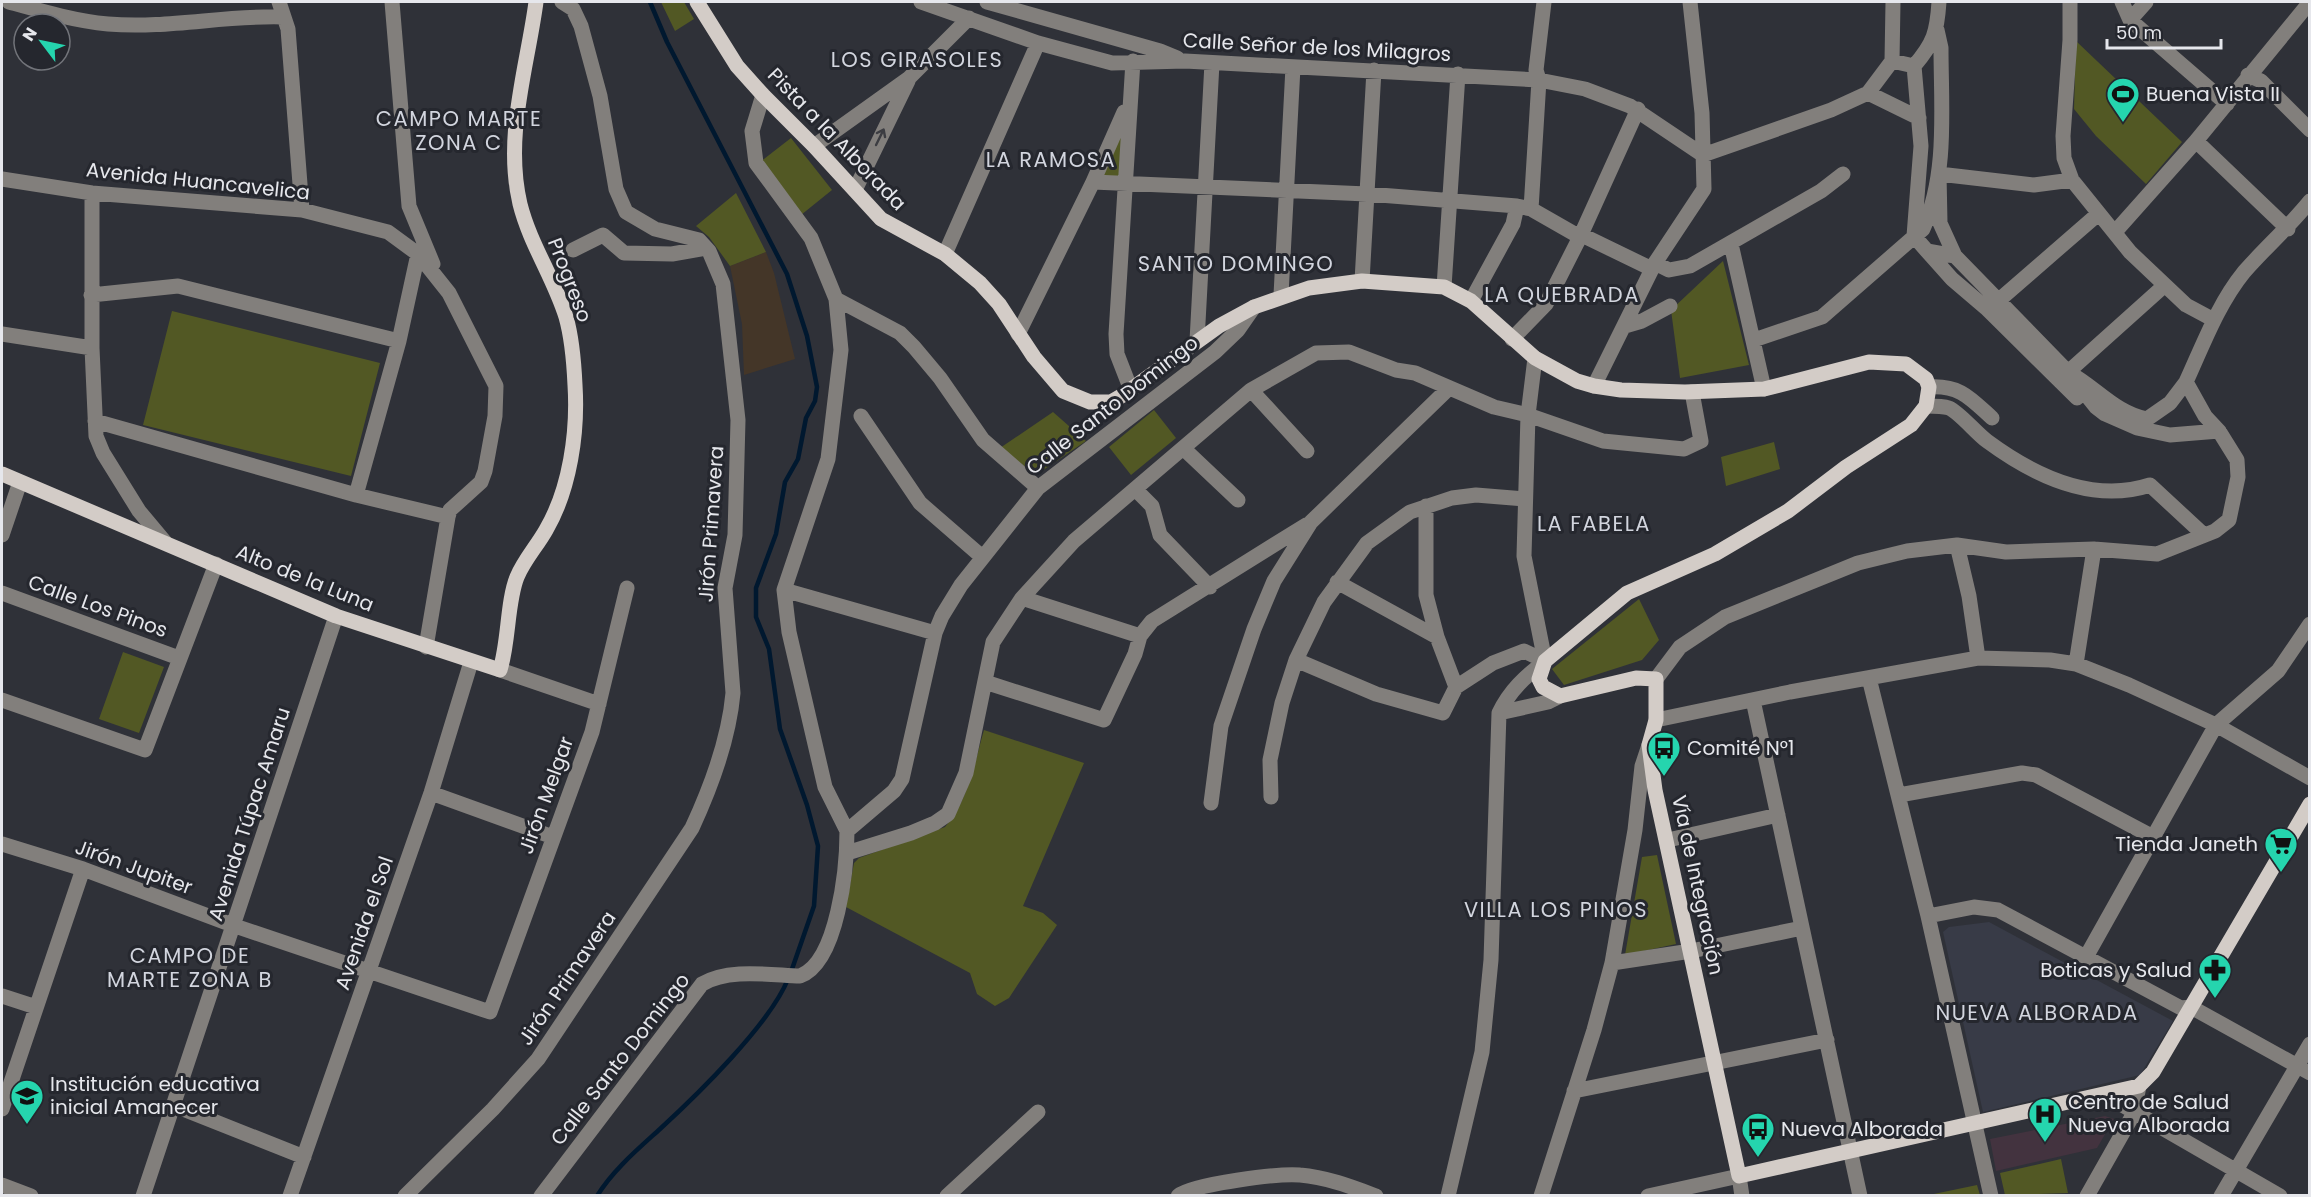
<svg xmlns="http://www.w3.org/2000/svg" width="2311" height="1197" viewBox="0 0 2311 1197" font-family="Poppins,sans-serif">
  <rect width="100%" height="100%" fill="#2f3138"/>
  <path fill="#383b47" d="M1989 922 2173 1021 2140 1075 1983 1112 1943 932 1949 927Z"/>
  <path fill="#443628" d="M766 252 774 273 795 359 744 375 742 324 730 266Z"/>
  <path fill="#43333f" d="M2105 1116 2114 1119 2097 1148 1996 1171 1990 1139Z"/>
  <path fill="#525824" d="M661 2H684L694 19 675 31Z
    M2076 41 2182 142 2146 184 2096 136 2074 109Z
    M1123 129 1120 178 1099 176Z
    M791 138 832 190 801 215 760 162Z
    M736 193 766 252 730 266 709 237 696 226Z
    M1723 261 1749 365 1680 378 1671 310Z
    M172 311 380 363 351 476 143 425Z
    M1154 410 1176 438 1131 475 1109 447Z
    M1053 412 1086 441 1036 475 1000 448Z
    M1774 442 1780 469 1726 486 1721 457Z
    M1639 599 1659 640 1642 660 1564 685 1552 669Z
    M123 652 164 667 139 733 99 719Z
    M984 730 1084 763 1023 906 1043 913 1057 925 1009 998 995 1006 977 994 970 973 846 907 854 863 859 858 945 827C968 802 975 761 984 730Z
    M1657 855 1676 944 1625 955 1642 857Z
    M2061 1159 2068 1193 2005 1195 2000 1173Z
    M1977 1185 1980 1195H1929Z"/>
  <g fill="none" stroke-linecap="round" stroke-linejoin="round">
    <path stroke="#00182f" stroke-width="4.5" d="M650 2 667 42 787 274 807 336 817 387 815 401 806 418 798 459 785 482 776 534 756 588V617L769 649 780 729 807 805 818 846 814 906 791 972
      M597 1196C613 1170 638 1149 660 1129 697 1095 770 1024 788 979"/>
    <path stroke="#827f7c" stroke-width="15" d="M9 2C41 11 75 21 108 24 167 29 225 15 283 17
      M279 2 288 29 302 210
      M392 2 409 206 433 264
      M921 2 1038 43 1112 63 1185 61 1539 80 1585 89 1630 106 1703 155
      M987 2 1160 51 1177 58
      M1939 2C1937 32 1934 43 1914 66L1921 146 1914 236 1927 251 1955 256 2068 372 2096 407 2105 414 2137 428 2170 435 2219 431
      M2070 2V40L2063 136 2064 158 2072 180 2130 252 2186 305 2214 320
      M2122 2 2130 20 2227 104
      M2130 20 2146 2
      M1892 61 1893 2
      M2248 75 2261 81 2310 130
      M1868 93 1919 118
      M763 95 752 131 756 163 811 238 836 299 900 333 914 347 940 378 983 440 1038 488
      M2196 141 2288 229
      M814 146 909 78 969 18
      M1703 155 1831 110 1868 93 1892 61 1914 66
      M2 179 92 193 302 210 388 232 418 254 449 293 496 386 495 416 485 471 481 482 450 510 448 517 426 647
      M1093 182 1367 194 1517 206 1531 209 1580 237H1586L1652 269
      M855 190 908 81
      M92 193V348L96 436 103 453 139 511 165 542
      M1531 209 1539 80 1536 70 1544 2
      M2115 232 2196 141 2310 2
      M1731 244 1764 389
      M573 250 603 235 624 253 672 254 706 248
      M1927 251 1952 279 1986 308 2077 398
      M945 254 1038 43
      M1955 256 1940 223 1939 174 2034 185 2072 180
      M1655 263 1669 270 1690 266 1821 191 1843 174
      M1362 281 1374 70
      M2165 285 2068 372C2096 387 2115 413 2147 419L2170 403 2186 382
      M1444 287 1458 74
      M91 295 178 286 399 341
      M1281 295 1293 67
      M836 299 841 350 828 459 784 590 789 632 825 787 847 831
      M1471 301 1513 224 1517 206
      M1998 301 2097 215
      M1625 326 1642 321 1670 306
      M2 334 92 348
      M1018 334 1093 182 1124 112
      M1512 339 1546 304 1580 237 1638 109
      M1754 340 1822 317 1923 229C1948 174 1941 107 1941 48L1937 30
      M1197 341 1212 63
      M1535 358 1528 415 1524 556 1545 661
      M1594 386 1655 263 1704 189 1702 113 1690 2
      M1929 387C1960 385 1970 398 1992 418
      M1131 390 1117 354 1116 334 1133 61
      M1251 390 1307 451
      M1926 406C1932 406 1943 406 1949 408 1960 413 1976 433 1987 441 2033 475 2092 504 2150 485L2204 535
      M861 416 920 503 981 556
      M95 421 356 495 448 517
      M1183 448 1238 500
      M1135 489 1152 506 1160 535 1210 587
      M356 495 399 341 418 254
      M1426 506V595L1437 637 1456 687
      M2 535 20 482
      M1957 545 1969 596 1978 658
      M1337 582 1437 637
      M784 590 935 633
      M2 593 179 658
      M1022 598 1140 636 1152 621 1306 525
      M1296 660 1376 694 1443 713 1456 687 1493 663 1524 651 1545 661
      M2076 664 2094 549
      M500 670 599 704
      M1869 678 1928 916 1991 1196
      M1656 679 1680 647 1725 617 1858 563 1907 551 1957 545 2006 552 2094 549 2157 554 2215 531 2229 520 2238 477 2237 460 2219 431 2205 416 2186 382C2203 345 2218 304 2244 272 2265 248 2289 227 2310 201
      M985 682 1104 720 1135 654 1140 636
      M2 700 145 750 216 564
      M1753 700 1860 1196
      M1499 713 1548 702 1560 696
      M1656 720 1790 692 1978 658 2050 660 2076 664 2129 685 2216 725 2310 778
      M431 793 553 837
      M1899 795 2022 773 2036 775 2153 837
      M1271 797 1270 760 1282 703 1296 660 1324 602 1367 543 1410 512 1452 498 1476 495 1525 499
      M1211 803 1221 726 1254 629 1274 581 1311 522 1448 389
      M1668 840 1778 815
      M2 844 83 869 235 926 490 1012 592 732 627 588
      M847 853 911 833 935 823 948 814 966 773 993 642 1022 598 1074 541 1251 390 1316 353 1349 352 1396 370 1415 373 1494 407 1528 415 1603 441 1684 449 1701 441 1692 392
      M1928 916 1974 907 1998 910 2181 1008 2191 1007 2310 1073
      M2086 957 2216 725 2278 671 2310 624
      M1612 963 1691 951 1802 928
      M2 996 36 1007
      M1574 1091 1827 1040
      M2105 1095 2280 1196
      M173 1105 304 1157
      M2 1109 83 869
      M2 1185 31 1196
      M143 1196 336 616
      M290 1196 431 793 471 662
      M405 1196 493 1109 538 1059 692 828C711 787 729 738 733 693L725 588 735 535 738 420 723 284 709 251 699 240 655 229 626 212 616 189 600 96 581 26 573 9 562 2
      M541 1196 702 984C728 968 770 975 800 976 838 962 847 867 847 831L894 791 902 779 935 633 942 616 961 585 1038 488 1215 352 1238 330 1254 307
      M947 1196 1038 1112
      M1178 1196C1193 1184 1280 1173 1300 1175 1326 1177 1352 1187 1376 1196
      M1448 1196 1482 1052 1491 960 1499 713C1510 690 1525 677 1545 661
      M1541 1196 1594 1030 1612 963 1635 830 1642 766 1649 745
      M1648 1196 1739 1176 1742 1196
      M2087 1196 2134 1113 2139 1086
      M2221 1196 2310 1044"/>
    <path stroke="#d3ccc7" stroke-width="15" d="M697 2 737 66 763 95 814 146 881 219 945 254 980 283 999 304 1034 357 1063 391 1090 402H1111L1123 395 1219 326 1254 307 1309 288 1362 281 1444 287 1471 301 1535 358 1577 381 1594 386 1621 390 1685 392 1764 389 1869 362 1906 364 1926 379 1929 387 1926 406 1911 425 1846 467 1788 511 1715 554 1627 593 1545 661 1539 679 1543 687 1560 696 1636 678 1656 679V720L1649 745 1655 790 1739 1176 2139 1086 2153 1072 2310 804
      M2 474 336 616 500 670C509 641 507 602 517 577 524 560 537 546 546 530 570 489 578 432 575 385 574 363 572 338 566 317 554 278 530 244 520 204 504 136 527 69 536 2"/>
  </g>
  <defs><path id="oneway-shaft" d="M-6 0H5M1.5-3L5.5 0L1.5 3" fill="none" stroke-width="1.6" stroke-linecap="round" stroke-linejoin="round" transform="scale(1.5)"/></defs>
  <use stroke="#3c3d42" href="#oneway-shaft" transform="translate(880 137) rotate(-64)"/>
  <defs>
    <symbol id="stadium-pin" viewBox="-11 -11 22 30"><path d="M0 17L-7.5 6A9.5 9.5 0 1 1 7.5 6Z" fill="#25d5ae" stroke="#25272e"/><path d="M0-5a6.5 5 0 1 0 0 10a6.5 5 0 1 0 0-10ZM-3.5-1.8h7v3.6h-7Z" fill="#111"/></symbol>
    <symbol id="bus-pin" viewBox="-11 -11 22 30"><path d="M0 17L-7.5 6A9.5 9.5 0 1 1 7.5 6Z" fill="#25d5ae" stroke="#25272e"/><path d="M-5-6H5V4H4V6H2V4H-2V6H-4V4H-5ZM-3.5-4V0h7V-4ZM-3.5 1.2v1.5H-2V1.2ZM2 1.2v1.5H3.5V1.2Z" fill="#111"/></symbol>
    <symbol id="supermarket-pin" viewBox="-11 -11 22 30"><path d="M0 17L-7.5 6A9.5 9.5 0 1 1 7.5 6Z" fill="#25d5ae" stroke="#25272e"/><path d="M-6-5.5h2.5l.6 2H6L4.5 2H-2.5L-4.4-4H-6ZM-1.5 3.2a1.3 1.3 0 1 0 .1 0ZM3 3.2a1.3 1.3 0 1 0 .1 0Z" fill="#111"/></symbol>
    <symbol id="pharmacy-pin" viewBox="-11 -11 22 30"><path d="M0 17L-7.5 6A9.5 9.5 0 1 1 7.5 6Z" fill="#25d5ae" stroke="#25272e"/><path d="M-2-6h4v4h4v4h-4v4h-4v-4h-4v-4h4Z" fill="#111"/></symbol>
    <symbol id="school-pin" viewBox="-11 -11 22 30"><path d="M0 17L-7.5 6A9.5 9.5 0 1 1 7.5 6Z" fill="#25d5ae" stroke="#25272e"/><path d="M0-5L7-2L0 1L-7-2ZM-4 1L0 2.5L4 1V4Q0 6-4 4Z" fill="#111"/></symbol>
    <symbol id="hospital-pin" viewBox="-11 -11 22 30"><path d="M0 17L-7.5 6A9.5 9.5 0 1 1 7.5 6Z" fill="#25d5ae" stroke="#25272e"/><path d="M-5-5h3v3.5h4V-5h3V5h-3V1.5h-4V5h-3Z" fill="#111"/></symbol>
  </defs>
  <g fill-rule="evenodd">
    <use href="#stadium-pin" x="2104" y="75" width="38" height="52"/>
    <use href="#bus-pin" x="1645" y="729" width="38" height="52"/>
    <use href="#supermarket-pin" x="2262" y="825" width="38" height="52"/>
    <use href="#pharmacy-pin" x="2196" y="951" width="38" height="52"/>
    <use href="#school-pin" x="8" y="1077" width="38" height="52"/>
    <use href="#hospital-pin" x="2026" y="1095" width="38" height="52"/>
    <use href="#bus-pin" x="1739" y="1110" width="38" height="52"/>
  </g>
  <g text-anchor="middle" stroke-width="6" stroke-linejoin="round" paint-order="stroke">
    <g font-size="20" fill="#e6e7ec" stroke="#25272e">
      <text transform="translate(1317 47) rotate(3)" y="7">Calle Señor de los Milagros</text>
      <text transform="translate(837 139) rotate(46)" y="7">Pista a la Alborada</text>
      <text transform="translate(198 181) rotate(6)" y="7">Avenida Huancavelica</text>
      <text transform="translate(570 280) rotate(69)" y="7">Progreso</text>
      <text transform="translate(1112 405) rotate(-38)" y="7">Calle Santo Domingo</text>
      <text transform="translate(711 524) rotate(-86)" y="7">Jirón Primavera</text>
      <text transform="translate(305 578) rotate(22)" y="7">Alto de la Luna</text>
      <text transform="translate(98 606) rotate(20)" y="7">Calle Los Pinos</text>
      <text transform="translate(546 795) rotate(-70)" y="7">Jirón Melgar</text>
      <text transform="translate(249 814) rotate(-72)" y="7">Avenida Túpac Amaru</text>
      <text transform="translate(134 867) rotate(20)" y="7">Jirón Jupiter</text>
      <text transform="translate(1698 885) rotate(78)" y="7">Vía de Integración</text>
      <text transform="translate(364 923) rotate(-71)" y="7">Avenida el Sol</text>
      <text transform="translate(567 978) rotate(-56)" y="7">Jirón Primavera</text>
      <text transform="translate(620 1059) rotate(-52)" y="7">Calle Santo Domingo</text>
    </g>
    <g font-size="20" fill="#e6e7ec" stroke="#25272e" text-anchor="start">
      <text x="2146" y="101">Buena Vista II</text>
      <text x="1687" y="755">Comité N°1</text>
      <text x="2258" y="851" text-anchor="end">Tienda Janeth</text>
      <text x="2192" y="977" text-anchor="end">Boticas y Salud</text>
      <text x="50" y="1091">Institución educativa<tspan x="50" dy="23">inicial Amanecer</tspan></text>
      <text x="2068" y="1109">Centro de Salud<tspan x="2068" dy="23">Nueva Alborada</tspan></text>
      <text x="1781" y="1136">Nueva Alborada</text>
    </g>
    <g font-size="21" letter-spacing="1.5" fill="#d2d5de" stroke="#25272e">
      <text x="917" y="67">LOS GIRASOLES</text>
      <text x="459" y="126">CAMPO MARTE<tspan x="459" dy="24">ZONA C</tspan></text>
      <text x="1051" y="167">LA RAMOSA</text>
      <text x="1236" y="271">SANTO DOMINGO</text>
      <text x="1562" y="302">LA QUEBRADA</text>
      <text x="1594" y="531">LA FABELA</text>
      <text x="1556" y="917">VILLA LOS PINOS</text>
      <text x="190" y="963">CAMPO DE<tspan x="190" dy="24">MARTE ZONA B</tspan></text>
      <text x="2037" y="1020">NUEVA ALBORADA</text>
    </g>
  </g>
  <rect width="2311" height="1197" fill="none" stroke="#e6e7ec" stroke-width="6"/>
  <g transform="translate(42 42) rotate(302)"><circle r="28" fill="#25272e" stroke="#72747a" stroke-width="1.5"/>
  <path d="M0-4.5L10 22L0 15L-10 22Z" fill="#25d5ae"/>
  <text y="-9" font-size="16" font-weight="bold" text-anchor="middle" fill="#e6e7ec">N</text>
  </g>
  <path d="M2107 39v9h114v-9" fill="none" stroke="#e6e7ec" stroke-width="3"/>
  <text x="2116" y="39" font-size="18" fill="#e6e7ec" stroke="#25272e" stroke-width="4.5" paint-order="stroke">50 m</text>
</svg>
